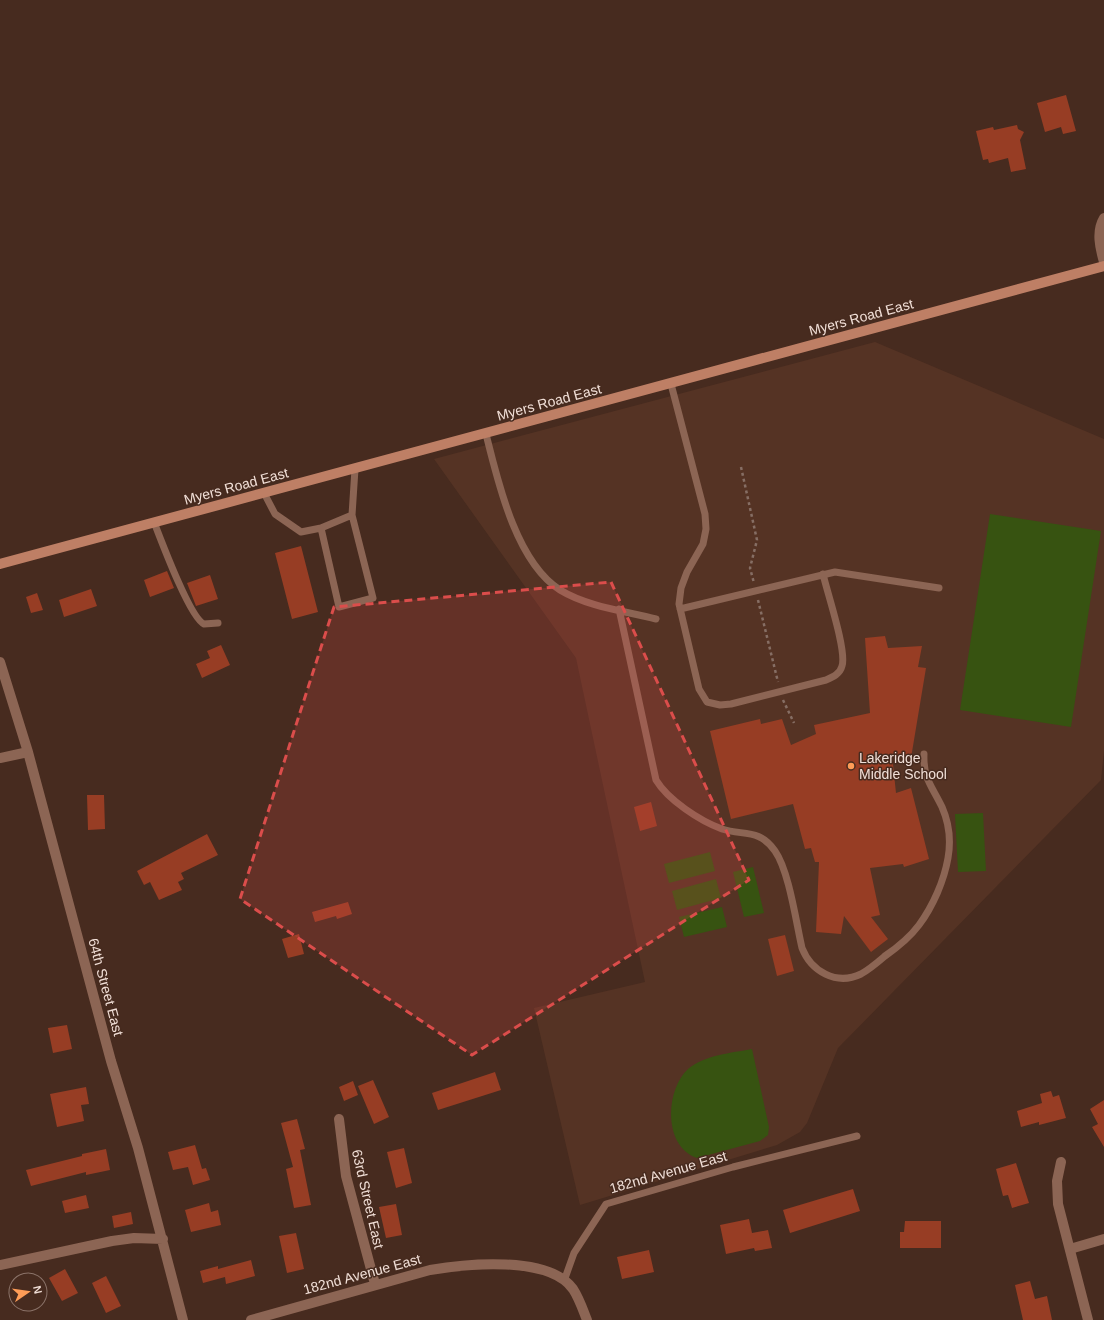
<svg xmlns="http://www.w3.org/2000/svg" width="1104" height="1320" viewBox="0 0 1104 1320" font-family="Helvetica,sans-serif">
  <rect width="100%" height="100%" fill="#472b1f"/>
  <path fill="#553324" d="M875 342 1104 439V751L1101 780 838 1048 807 1123 800 1132 777 1145 580 1205 534 1008 645 982 576 658 434 459Z"/>
  <path fill="#375311" d="M990 514 1101 531 1071 727 960 710Z
    M983 813 986 871 958 872 955 814Z
    M710 852 715 871 669 883 664 864Z
    M753 867 764 913 744 917 733 872Z
    M716 879 721 898 677 910 672 891Z
    M722 907 727 927 684 937 679 917Z
    M752 1049 769 1127 768 1135 760 1141 697 1158C663 1147 665 1090 688 1069 705 1055 731 1053 752 1049Z"/>
  <path fill="#973d24" d="M1066 95 1076 131 1063 134 1061 127 1045 132 1037 103Z
    M1017 125 1018 129 1024 132 1020 140 1026 169 1011 172 1008 158 989 163 988 159 983 160 976 131 993 127 994 130Z
    M301 546 318 612 292 619 275 553Z
    M167 571 174 588 150 597 144 580Z
    M210 575 218 599 196 606 187 583Z
    M91 589 97 606 64 617 59 600Z
    M37 593 43 610 31 613 26 597Z
    M885 636 888 648 922 646 918 667 926 668 911 758 892 755 896 793 911 788 929 859 904 867 903 864 870 868 880 915 871 917 888 939 871 952 844 916 841 934 816 932 819 862H815L811 848 805 849 793 804 731 819 710 731 760 719 761 724 782 719 791 745 816 734 814 725 870 713 865 638Z
    M221 645 230 665 202 678 196 664 210 658 207 651Z
    M87 795H104L105 829 88 830Z
    M651 802 657 826 640 831 634 807Z
    M207 834 218 855 181 873 184 879 178 882 182 890 159 900 150 882 144 885 137 871Z
    M348 902 352 914 337 919 336 916 315 922 312 912Z
    M299 934 304 954 288 958 282 939Z
    M785 935 794 971 777 976 768 939Z
    M67 1025 72 1049 53 1053 48 1028Z
    M495 1072 501 1090 438 1110 432 1093Z
    M373 1080 389 1117 374 1124 358 1086Z
    M353 1081 358 1095 344 1101 339 1087Z
    M86 1087 89 1104 81 1105 84 1121 57 1127 50 1094Z
    M1051 1091 1053 1097 1059 1095 1066 1118 1039 1125V1122L1021 1127 1017 1111 1042 1103 1040 1094Z
    M1104 1100V1147L1092 1127 1098 1124 1090 1109Z
    M297 1119 305 1149 300 1150 311 1205 294 1208 286 1169 293 1167 281 1123Z
    M195 1145 202 1169 206 1168 210 1180 193 1185 188 1167 173 1170 168 1152Z
    M404 1148 412 1183 396 1188 387 1152Z
    M106 1149 110 1170 86 1175V1172L31 1186 26 1170 82 1156V1154Z
    M1016 1163 1029 1203 1012 1208 1008 1195 1003 1196 996 1169Z
    M853 1189 860 1211 790 1233 783 1210Z
    M86 1195 89 1208 65 1213 62 1201Z
    M209 1203 211 1212 218 1210 221 1225 191 1232 185 1210Z
    M396 1204 402 1235 386 1238 379 1207Z
    M131 1212 133 1224 114 1228 112 1216Z
    M749 1219 752 1233 768 1230 772 1248 755 1251 754 1248 726 1254 720 1225Z
    M905 1221H941V1248H900V1232H904Z
    M296 1233 304 1269 287 1273 279 1236Z
    M649 1250 654 1272 622 1279 617 1257Z
    M251 1260 255 1276 226 1284 225 1277 203 1283 200 1271 218 1266V1269Z
    M65 1269 78 1293 62 1301 49 1278Z
    M106 1276 121 1306 106 1313 92 1283Z
    M1030 1281 1035 1299 1047 1296 1052 1320H1023L1015 1285Z"/>
  <g fill="none" stroke-linecap="round" stroke-linejoin="round">
    <path stroke="#866e64" stroke-width="2.5" stroke-dasharray="3 3" stroke-linecap="butt" d="M741 467 757 540 750 568 754 583
      M758 600 778 682
      M783 700 794 723"/>
    <path stroke="#8c6554" stroke-width="7" d="M671 384 705 514 706 529 703 544 687 572 681 588 679 604 699 689 707 702 720 705 731 704 826 680C833 677 840 674 842 666 847 651 827 592 823 574
      M486 434C498 482 516 562 560 590 588 607 625 611 656 619
      M264 493 275 514 301 532 321 528 339 607 373 598 352 515 355 469
      M154 522C161 540 190 618 204 624L218 623
      M321 528 352 515
      M619 609 656 780C668 800 700 821 722 829 743 836 759 828 775 851 789 871 796 922 802 948 811 971 836 986 861 974 870 969 878 962 885 956 898 947 910 937 919 925 933 906 944 881 948 858 951 841 949 823 942 807 932 786 923 779 924 754
      M680 609 835 572 939 588
      M564 1281 574 1253 606 1204 733 1167 857 1136"/>
    <path stroke="#8c6554" stroke-width="10" d="M1104 218C1096 231 1100 248 1104 262
      M0 662 28 752 111 1061 138 1148 183 1320
      M0 758 28 752
      M339 1119 346 1176 375 1284
      M1061 1162 1057 1181 1058 1204 1088 1320
      M1070 1249 1104 1239
      M0 1265 112 1241 134 1238 163 1239
      M251 1320 430 1270C465 1264 549 1255 573 1289 579 1298 583 1310 587 1320"/>
    <path stroke="#be7f65" stroke-width="10" d="M0 564 1104 266"/>
  </g>
  <path fill="#db4d4b" fill-opacity="0.2" stroke="#db4d4b" stroke-width="3" stroke-dasharray="8 5" stroke-linejoin="round" d="M611 582 749 880 472 1055 240 899 334 607Z"/>
  <circle fill="#fe9c57" stroke="#472b1f" stroke-width="1.5" cx="851" cy="766" r="4"/>
  <g text-anchor="middle" stroke-width="3" stroke-linejoin="round" paint-order="stroke">
    <g font-size="14" fill="#f1dfd7" stroke="#472b1f">
      <text transform="translate(861 317) rotate(-15)" y="5">Myers Road East</text>
      <text transform="translate(549 402) rotate(-15)" y="5">Myers Road East</text>
      <text transform="translate(236 486) rotate(-15)" y="5">Myers Road East</text>
      <text transform="translate(106 987) rotate(75)" y="5">64th Street East</text>
      <text transform="translate(668 1172) rotate(-16)" y="5">182nd Avenue East</text>
      <text transform="translate(368 1199) rotate(77)" y="5">63rd Street East</text>
      <text transform="translate(362 1274) rotate(-15)" y="5">182nd Avenue East</text>
    </g>
    <g font-size="14" fill="#f1dfd7" stroke="#472b1f" text-anchor="start">
      <text x="859" y="763">Lakeridge<tspan x="859" dy="16">Middle School</tspan></text>
    </g>
  </g>
  <g transform="translate(28 1292) rotate(77)"><circle r="19" fill="#472b1f" stroke="#8b7369"/>
  <path d="M0-3L7 15L0 10L-7 15Z" fill="#fe9c57"/>
  <text y="-6" font-size="11" font-weight="bold" text-anchor="middle" fill="#f1dfd7">N</text>
  </g>
</svg>
